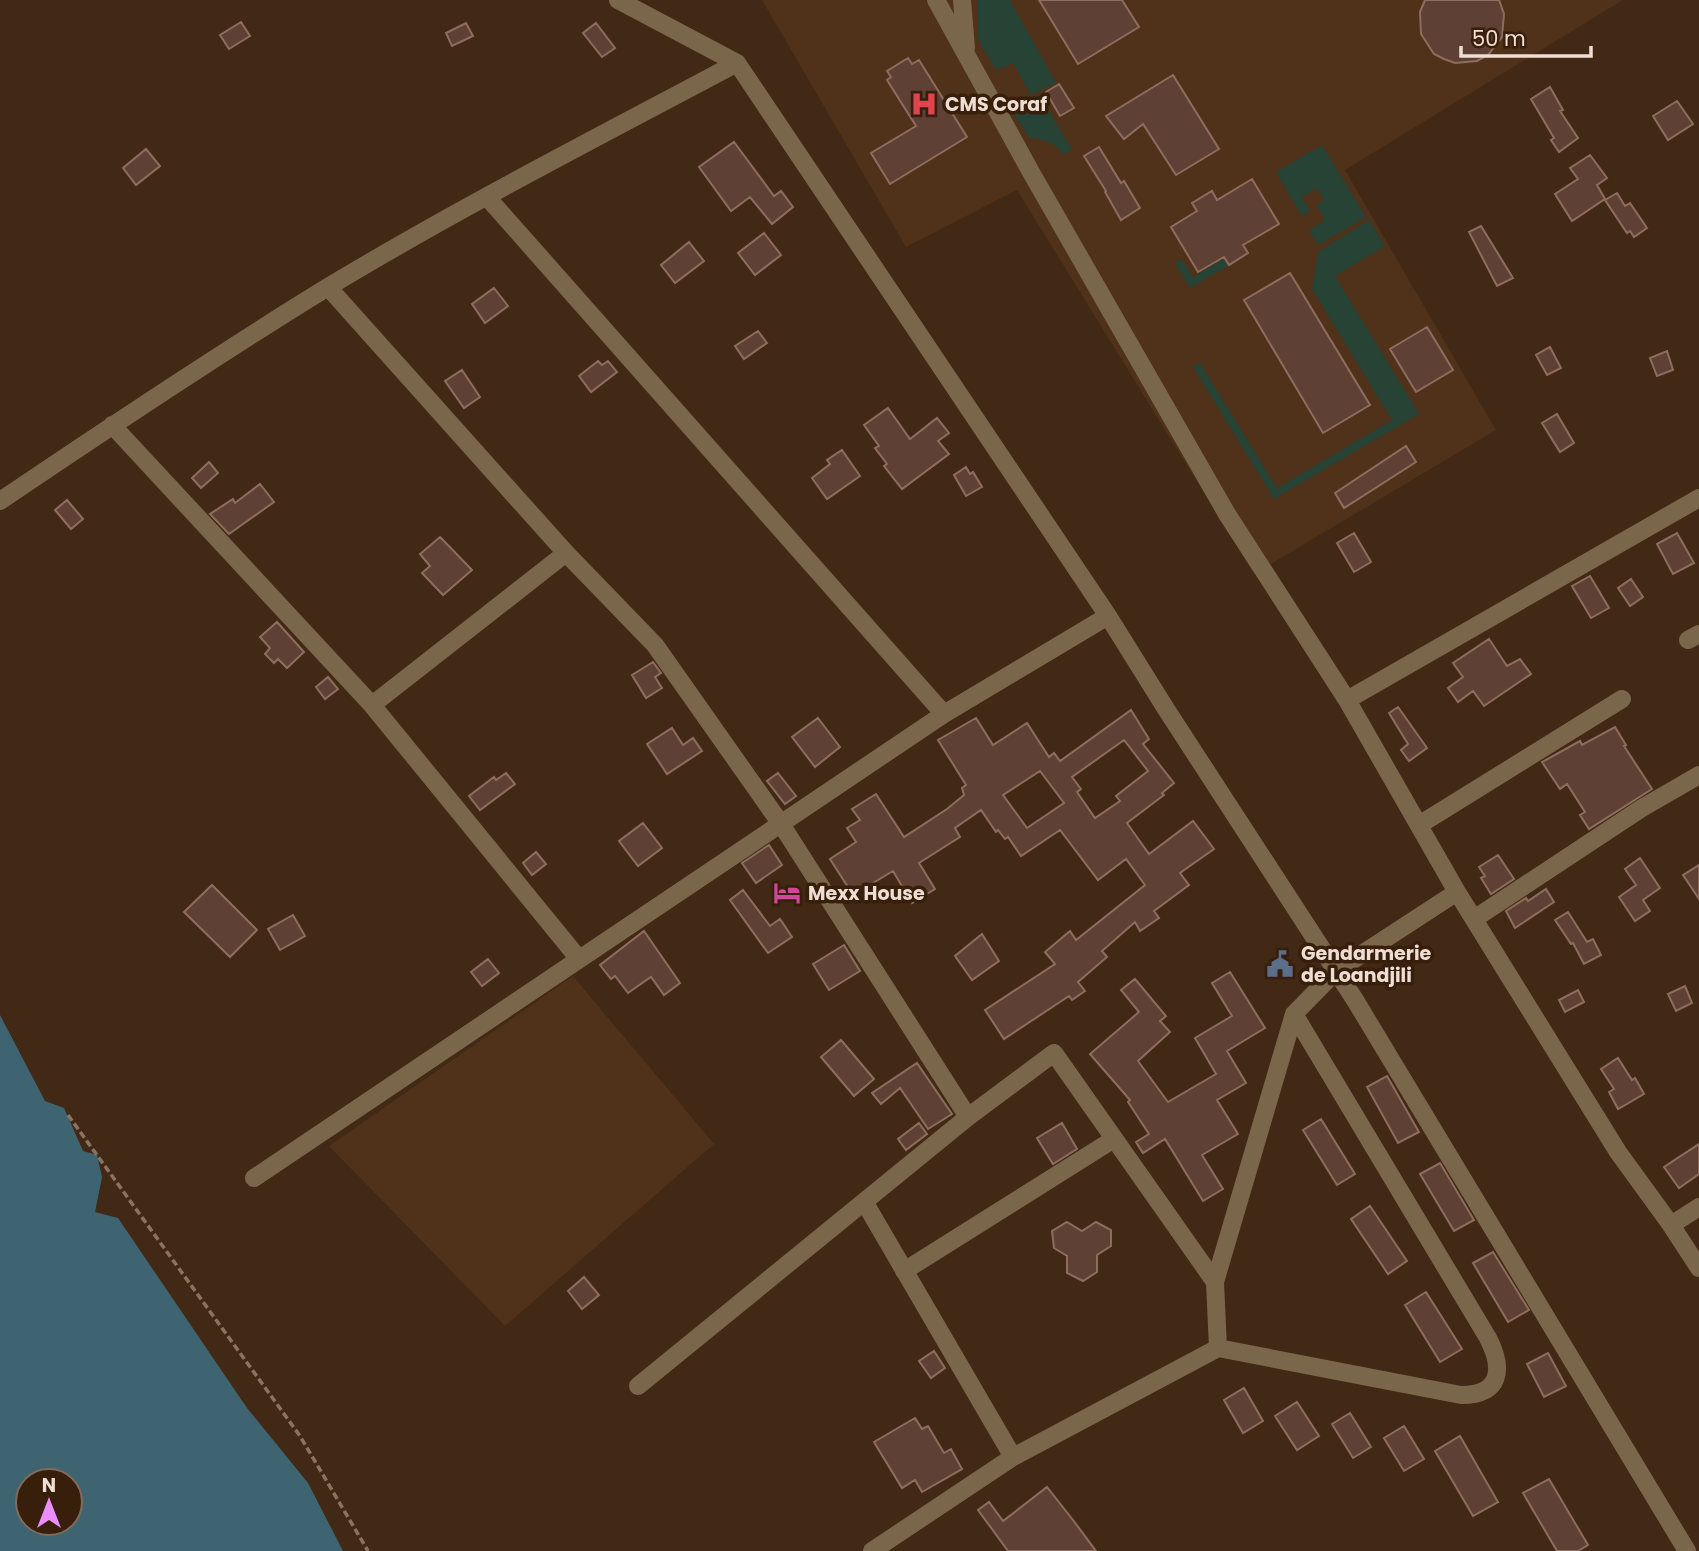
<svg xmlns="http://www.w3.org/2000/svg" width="1699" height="1551" viewBox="0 0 1699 1551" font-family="Poppins,sans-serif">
  <rect width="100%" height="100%" fill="#422916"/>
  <path fill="#503119" d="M762 0H1623L1345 170 1496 430 1254 574 1017 190 906 247Z
    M573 976 714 1144 505 1326 329 1146Z"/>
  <path fill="#264336" d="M977 0H1010L1056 83 1031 95 1013 63 996 70 978 40Z
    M1039 95 1072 149 1063 155C1054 141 1043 140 1028 137L1012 111Z
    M1322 145 1366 217 1318 245 1309 230 1325 220 1316 205 1324 200 1317 188 1302 197 1310 211 1302 216 1276 172Z
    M1369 220 1385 246 1335 276 1419 414 1274 499 1193 367 1200 363 1277 488 1392 420 1312 289 1318 252Z
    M1181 259 1193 277 1223 259 1228 266 1190 288 1175 263Z"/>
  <path fill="#3f6471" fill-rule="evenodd" d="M0 1015 45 1101 64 1108 83 1151 97 1155 102 1177 95 1212 118 1218 247 1408 308 1483 343 1551H0ZM70 1481V1523H28V1481Z"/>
  <path fill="#5f4034" stroke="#8e6d5f" stroke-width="2" fill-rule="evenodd" d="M1039 0H1122L1139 27 1078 64Z
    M1425 0H1499L1504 14 1502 37 1488 55 1477 61 1455 63 1444 59 1434 54 1421 34 1420 12Z
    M241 22 250 36 229 49 220 35Z
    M466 23 473 36 452 46 446 33Z
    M596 23 615 48 602 57 583 33Z
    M908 58 912 64 919 60 967 137 890 184 871 153 916 126 887 80 891 77 887 71Z
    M1173 75 1219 149 1176 175 1143 124 1124 139 1106 116Z
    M1059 84 1074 108 1060 116 1046 92Z
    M1550 87 1563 110 1560 111 1578 138 1559 152 1551 140 1554 138 1531 99Z
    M1677 101 1693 124 1668 140 1653 116Z
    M734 142 774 196 781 191 793 207 772 224 750 197 731 211 699 167Z
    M1099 147 1121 183 1124 181 1140 208 1121 220 1105 192 1106 191 1084 156Z
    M146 149 160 166 136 185 123 168Z
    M1590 155 1607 178 1597 185 1605 199 1572 221 1555 194 1578 179 1570 168Z
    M1252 179 1279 224 1243 245 1248 253 1229 265 1224 257 1198 272 1171 227 1197 211 1192 203 1212 191 1217 200Z
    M1617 193 1625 206 1630 203 1647 228 1634 237 1630 231 1627 233 1605 200Z
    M1481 226 1513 278 1497 286 1469 232Z
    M764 233 781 255 755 275 738 253Z
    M689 242 704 261 675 283 661 265Z
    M1290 273 1370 405 1323 433 1244 300Z
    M494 288 508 306 485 323 472 304Z
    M1427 327 1453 370 1416 392 1390 349Z
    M758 331 767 343 744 359 735 346Z
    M1550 347 1561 368 1547 375 1536 355Z
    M1667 351 1673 370 1657 376 1650 358Z
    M598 361 602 365 608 361 617 372 591 392 579 376Z
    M462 370 480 397 464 408 445 381Z
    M888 408 910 439 937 418 949 433 938 441 949 454 902 489 884 466 887 464 875 448 879 446 864 425Z
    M1557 414 1574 443 1560 452 1542 423Z
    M1406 446 1416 462 1344 508 1335 493Z
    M842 450 860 476 827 499 812 478 830 464 827 460Z
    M209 462 218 473 201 488 192 478Z
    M966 467 970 474 973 472 982 487 966 496 954 475Z
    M260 484 274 502 229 534 210 514 233 499 235 503Z
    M67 500 83 519 71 529 55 510Z
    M1354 533 1371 562 1354 572 1337 543Z
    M1677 533 1694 563 1673 574 1657 544Z
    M440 537 472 570 443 595 422 573 430 566 420 554Z
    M1590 576 1609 608 1591 618 1572 586Z
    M1631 579 1643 597 1630 606 1618 588Z
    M277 622 304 652 287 668 278 659 274 663 265 654 270 648 260 637Z
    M1489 639 1507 666 1520 659 1531 674 1484 706 1473 691 1458 702 1448 688 1463 677 1453 663Z
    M653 662 661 673 655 677 662 688 646 698 632 675Z
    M328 677 338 689 325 699 316 687Z
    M1398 707 1427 748 1409 761 1401 750 1408 744 1389 713Z
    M1131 710 1149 739 1143 744 1174 783 1162 793 1164 795 1127 823 1149 854 1193 821 1214 849 1180 873 1189 885 1154 911 1159 918 1140 931 1135 922 1102 951 1107 957 1078 982 1085 991 1072 1000 1069 996 1004 1039 985 1010 1055 964 1045 952 1070 931 1076 940 1145 885 1126 859 1098 880 1060 830 1021 856 1008 837 1005 839 998 830 996 832 981 810 955 828 960 837 919 863 935 889 912 903 893 871 853 895 830 859 856 842 847 828 860 820 852 809 876 794 904 837 947 809 964 795 962 788 966 785 938 740 976 718 993 745 1027 723 1049 757 1054 753 1060 761ZM1124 740 1148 771 1116 796 1120 801 1095 818 1077 792 1081 789 1072 777ZM1040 771 1064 803 1027 828 1003 795Z
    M818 718 840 747 815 767 792 737Z
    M1615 727 1626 745 1624 746 1652 789 1589 829 1580 815 1585 812 1567 784 1560 789 1542 762 1580 741 1582 745Z
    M672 728 683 745 693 738 702 751 667 774 647 744Z
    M506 773 515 784 480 810 469 796 494 777 496 780Z
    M778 773 796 796 785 804 767 781Z
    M643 823 662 848 638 866 619 841Z
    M769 845 782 865 756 883 742 863Z
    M536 852 546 864 532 875 523 863Z
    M1498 855 1514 879 1491 894 1481 878 1485 876 1479 867Z
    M1640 858 1660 888 1643 900 1650 911 1635 921 1619 897 1636 885 1625 869Z
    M1699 865V899L1683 875Z
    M212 885 257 930 230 957 184 912Z
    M1546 889 1554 902 1515 928 1506 911 1526 898 1528 901Z
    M743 890 770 926 780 919 792 937 768 953 730 900Z
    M1568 912 1587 942 1593 939 1601 955 1584 964 1573 943 1571 944 1555 920Z
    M293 915 305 936 280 950 268 929Z
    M644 931 680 983 664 995 651 977 628 993 615 976 611 979 600 965Z
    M982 934 999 961 972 980 955 956Z
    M844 945 860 971 829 990 813 964Z
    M488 959 499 973 482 986 471 972Z
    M1230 972 1265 1028 1227 1051 1246 1083 1217 1100 1238 1134 1202 1155 1223 1189 1203 1201 1165 1139 1143 1153 1136 1142 1149 1134 1128 1102 1130 1100 1090 1054 1139 1012 1121 990 1135 979 1166 1016 1160 1021 1170 1032 1138 1061 1168 1102 1216 1074 1195 1038 1232 1016 1212 983Z
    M1685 986 1692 1003 1676 1011 1668 994Z
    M1578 990 1584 1002 1565 1012 1559 1000Z
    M841 1040 874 1079 854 1096 821 1057Z
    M1618 1058 1632 1080 1635 1078 1644 1094 1618 1109 1609 1092 1614 1089 1601 1069Z
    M917 1063 952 1114 928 1129 900 1088 881 1104 872 1093Z
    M1387 1076 1419 1132 1398 1143 1367 1087Z
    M1321 1119 1355 1174 1337 1185 1303 1130Z
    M919 1123 927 1134 906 1150 898 1139Z
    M1062 1123 1077 1149 1053 1164 1037 1138Z
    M1699 1144V1174L1679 1188 1664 1167Z
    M1440 1163 1474 1220 1454 1231 1420 1174Z
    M1370 1206 1407 1261 1388 1274 1351 1219Z
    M1067 1222 1082 1231 1096 1222 1111 1230V1246L1097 1255V1272L1083 1281 1067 1273V1256L1054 1248 1052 1231Z
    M1493 1252 1529 1310 1508 1322 1473 1263Z
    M584 1277 599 1295 582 1309 568 1291Z
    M1426 1292 1462 1349 1440 1362 1405 1305Z
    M934 1351 945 1368 931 1378 919 1361Z
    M1548 1353 1566 1386 1544 1397 1527 1364Z
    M1244 1388 1263 1421 1243 1433 1224 1400Z
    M1297 1402 1319 1436 1297 1450 1275 1416Z
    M1350 1413 1371 1447 1353 1458 1332 1424Z
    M915 1418 922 1429 928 1426 944 1453 951 1449 962 1469 922 1492 915 1480 902 1488 874 1442Z
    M1404 1426 1424 1459 1404 1471 1384 1438Z
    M1460 1436 1498 1502 1473 1516 1435 1451Z
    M1549 1479 1588 1545 1578 1551H1557L1523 1493Z
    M1047 1487 1073 1520 1096 1551H1008L978 1510 989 1502 1003 1521Z"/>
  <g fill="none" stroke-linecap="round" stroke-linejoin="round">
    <path stroke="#897363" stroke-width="3.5" stroke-dasharray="7 3.5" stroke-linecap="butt" d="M68 1115 300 1436 368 1551"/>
    <path stroke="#7a674b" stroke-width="18" d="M618 0 737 63 1108 616 1166 709 1355 1000 1687 1551
      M936 0 1032 174 1227 514 1347 700 1457 892 1618 1152 1671 1225 1699 1268
      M962 0 966 48
      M487 197 944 714
      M328 287 566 553 655 645 781 824 968 1117
      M112 425 372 705 579 959
      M0 501C108 428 217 355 328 287 461 207 600 136 737 63
      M1688 640 1699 634
      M1347 700 1699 498
      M372 705 566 553
      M1419 825 1622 699
      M1474 919 1642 808 1699 775
      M254 1178 944 714 1108 616
      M865 1203 1013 1457
      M1671 1225 1699 1207
      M904 1271 1114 1139
      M1218 1348 1215 1282 1294 1014 1336 971 1457 892
      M638 1386 968 1117 1054 1053 1215 1282
      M872 1551 1013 1457 1218 1348 1461 1395C1501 1395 1504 1369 1488 1338L1294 1014"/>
  </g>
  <defs>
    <symbol id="hospital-bare" viewBox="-9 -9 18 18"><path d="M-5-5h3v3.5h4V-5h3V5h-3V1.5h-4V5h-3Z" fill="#e0444e" stroke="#371f0c" stroke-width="2.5" paint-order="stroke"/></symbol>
    <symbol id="hotel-bare" viewBox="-9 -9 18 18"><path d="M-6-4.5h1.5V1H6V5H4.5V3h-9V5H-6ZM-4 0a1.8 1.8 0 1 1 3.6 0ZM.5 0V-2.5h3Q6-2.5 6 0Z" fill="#d1479c" stroke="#371f0c" stroke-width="2.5" paint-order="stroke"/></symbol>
    <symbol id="civic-bare" viewBox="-9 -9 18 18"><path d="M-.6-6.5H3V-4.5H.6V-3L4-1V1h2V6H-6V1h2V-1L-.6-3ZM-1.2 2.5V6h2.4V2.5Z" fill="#5c6f8a" stroke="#371f0c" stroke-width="2.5" paint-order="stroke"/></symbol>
  </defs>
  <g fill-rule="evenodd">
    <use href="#hospital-bare" x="905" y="85" width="38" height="38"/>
    <use href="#hotel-bare" x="768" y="874" width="38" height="38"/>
    <use href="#civic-bare" x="1261" y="945" width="38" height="38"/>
  </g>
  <g text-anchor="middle" stroke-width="7" stroke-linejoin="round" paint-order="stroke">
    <g font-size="19" font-weight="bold" fill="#efded3" stroke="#371f0c" text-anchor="start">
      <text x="945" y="111">CMS Coraf</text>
      <text x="808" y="900">Mexx House</text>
      <text x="1301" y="960">Gendarmerie<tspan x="1301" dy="22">de Loandjili</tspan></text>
    </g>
  </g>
  <g transform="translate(49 1502)"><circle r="33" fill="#371f0c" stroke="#816b5c" stroke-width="2"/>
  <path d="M0-5L12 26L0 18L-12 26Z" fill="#eb8dfc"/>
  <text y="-10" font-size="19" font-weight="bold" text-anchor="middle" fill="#efded3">N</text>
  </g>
  <path d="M1461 46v10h130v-10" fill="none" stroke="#efded3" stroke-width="3.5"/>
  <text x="1472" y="46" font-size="21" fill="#efded3" stroke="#371f0c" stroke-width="5" paint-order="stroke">50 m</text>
</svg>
